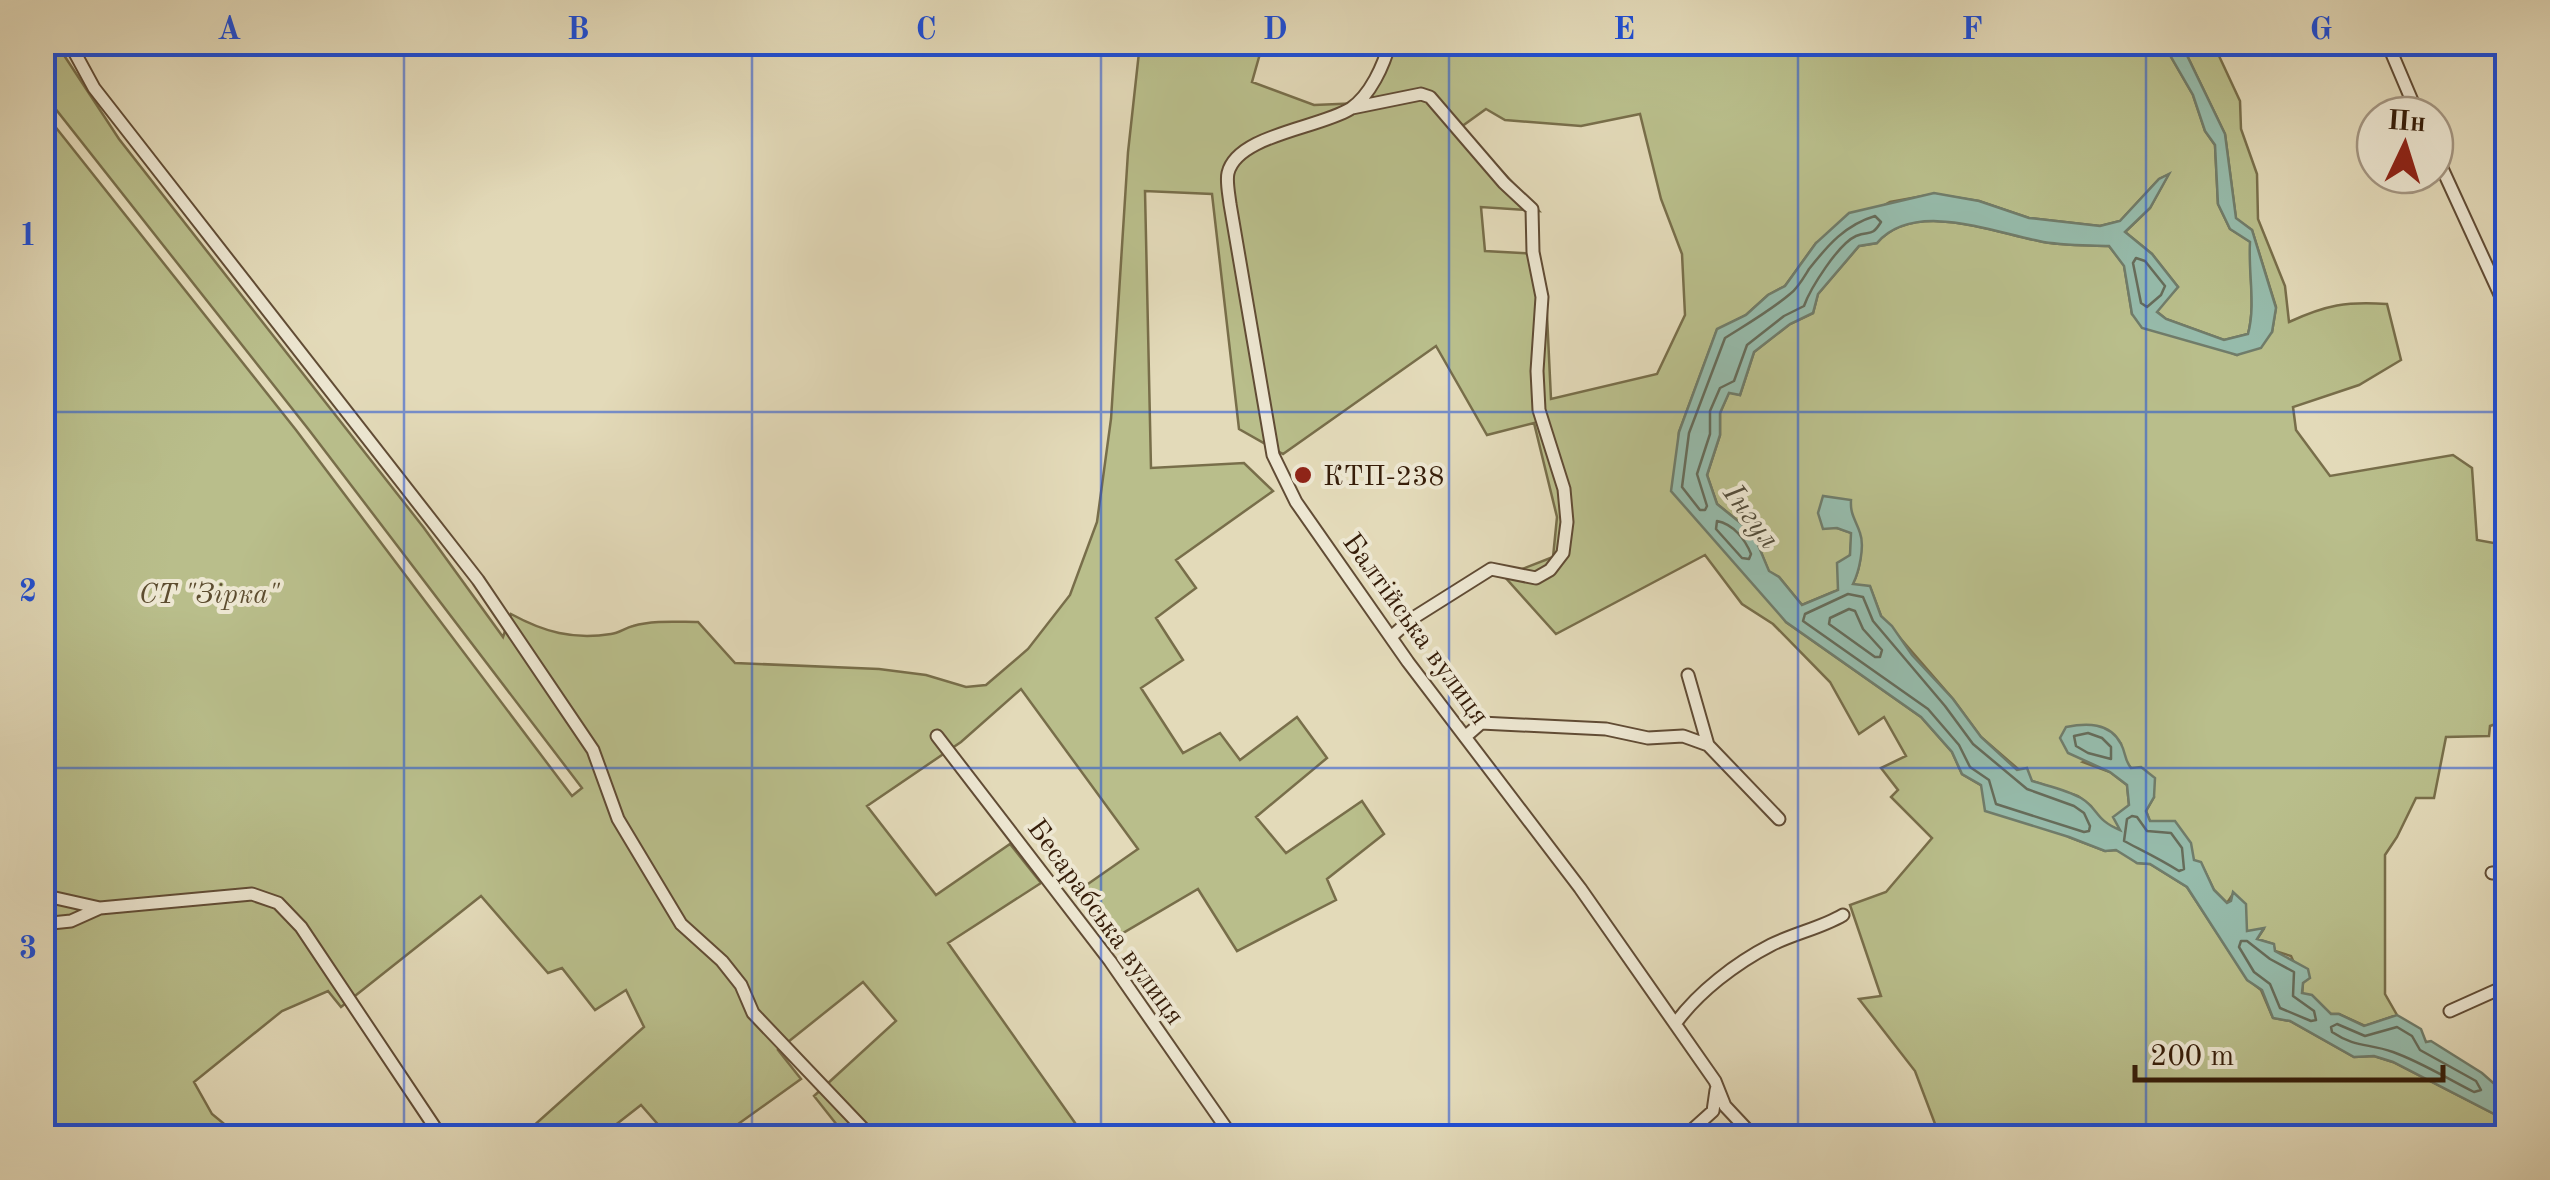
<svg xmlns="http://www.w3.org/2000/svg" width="2550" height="1180" viewBox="0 0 2550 1180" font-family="'Old Standard TT',serif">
  <rect width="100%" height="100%" fill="#e3dab9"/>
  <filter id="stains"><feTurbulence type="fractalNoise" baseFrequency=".002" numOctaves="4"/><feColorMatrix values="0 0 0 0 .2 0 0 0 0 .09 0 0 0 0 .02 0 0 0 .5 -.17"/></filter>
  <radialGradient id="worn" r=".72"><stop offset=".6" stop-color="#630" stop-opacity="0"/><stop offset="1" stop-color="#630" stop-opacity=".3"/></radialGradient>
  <path fill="#b9be8b" stroke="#786e4a" stroke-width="2.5" fill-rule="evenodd" d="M43 43H56L119 139 424 528 503 637 511 614C544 632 573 640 611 634 619 633 625 628 633 626 653 620 677 622 698 622L735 663 879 669 926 675 966 687 986 685 1028 649 1070 595 1097 522 1111 419 1128 152 1140 43H1263L1252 82 1314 105 1362 103 1394 43H2163L2193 95 2205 131 2215 145 2218 204 2230 229 2251 242C2248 274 2256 304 2248 334L2224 340 2166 319 2156 311 2178 287 2152 254 2125 232 2150 208 2168 175 2159 179 2120 221 2100 226 2029 218 1979 201 1934 194 1890 202 1816 243 1785 286 1768 295 1746 315 1717 330 1679 432 1677 460 1786 622 1921 717 1952 752 1962 774 2069 837 2105 851 2116 850 2126 853 2137 863 2150 864 2187 887 2247 979 2261 990 2273 1018 2290 1021 2354 1057 2374 1056 2393 1062 2498 1116 2507 1125V1137H1940L1915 1071 1859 999 1881 996 1850 905 1886 892 1932 838 1891 797 1898 790 1881 768 1906 756 1884 717 1859 734 1830 682 1773 624 1742 604 1705 555 1556 634 1504 576 1553 557 1557 517 1534 423 1487 435 1436 346 1283 454 1239 429 1212 194 1145 191 1151 468 1244 463 1273 491 1176 560 1196 588 1156 618 1183 660 1141 688 1183 753 1220 733 1240 760 1297 717 1327 758 1256 817 1286 853 1362 801 1384 834 1327 879 1336 900 1237 951 1198 889 1111 940 1075 893 1138 849 1021 689 961 742 867 806 936 895 1010 844 1041 883 948 943 1085 1137H833L841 1130 814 1096 896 1021 863 982 778 1050 801 1079 720 1137H669L641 1105 600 1137H521L644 1027 626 990 595 1010 562 968 548 973 481 896 341 1007 328 991 282 1011 194 1082 212 1114 240 1137H43L42 110 296 430 572 796 582 788 309 430 43 93ZM1486 109 1505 120 1581 126 1640 114 1661 199 1682 254 1685 315 1657 374 1551 399 1546 294 1537 254 1485 251 1481 207 1539 211 1461 127Z
    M2181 43H2213L2240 101 2241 129 2257 174 2258 219 2285 286 2289 322C2326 305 2347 301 2387 304L2401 360 2359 385 2293 407 2296 430 2330 476 2453 455 2472 468 2477 540 2505 545 2507 720 2490 726 2489 736 2446 737 2434 798H2416L2397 837 2385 855V994L2397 1015 2365 1026 2339 1014H2331L2302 994 2303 983 2291 956 2275 951 2273 944 2257 939 2263 930 2247 932 2233 894 2227 903 2214 890 2201 863 2194 861 2150 822 2146 811 2154 797 2123 758 2121 744 2083 762 2110 772 2127 785 2129 805 2121 831 2099 821 2091 806 2078 796 2032 781 1981 737 1953 699 1881 616 1870 587 1852 585C1865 561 1862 537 1850 515L1837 528 1852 533 1850 555 1838 590 1802 605 1779 577 1769 572 1753 533 1717 504 1707 475 1720 435V413L1729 392 1740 395 1754 352 1790 324 1813 313 1818 294 1859 246 1877 243C1914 200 1992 232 2039 241 2061 246 2086 245 2109 246L2124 265 2132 314 2237 355 2272 332 2276 307 2252 230 2236 219 2225 134Z"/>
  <path fill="#96bbab" stroke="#707c6a" stroke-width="2.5" d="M2163 43H2181L2225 134 2236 218 2252 230 2276 308 2272 332 2261 348 2237 355 2142 328 2132 314 2124 266 2109 246C2086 245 2061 246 2039 241 1992 232 1914 200 1877 243L1859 246 1818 294 1813 313 1790 324 1754 352 1740 395 1729 393 1720 413V435L1707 475 1717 504 1753 533 1769 571 1779 577 1802 605 1838 590 1837 563 1850 555 1851 533 1837 528 1823 529 1818 513 1823 496 1851 500C1850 515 1856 520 1860 533 1865 546 1859 572 1853 584L1870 586 1881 616 1892 626 1912 655 1953 699 1981 737 2017 770 2027 768 2032 781C2048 786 2067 790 2081 798 2099 809 2095 820 2120 830L2113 817 2129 805 2127 785 2110 772 2068 753 2060 738 2066 727C2086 723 2110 722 2121 744 2126 753 2124 759 2131 768L2141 767 2155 778 2154 797 2146 811 2150 821H2175L2191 843 2194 860 2201 862 2214 890 2227 903 2231 901 2233 892 2246 904 2247 931 2264 928 2257 939 2274 944 2275 951 2308 969 2310 978 2303 983 2302 993 2312 995 2331 1014H2339L2364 1026 2397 1015 2421 1029 2426 1042 2431 1041 2482 1073 2507 1095V1125L2498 1116 2393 1062 2374 1056 2354 1057 2290 1021 2273 1018 2262 990 2247 980 2187 887 2150 864 2137 863 2116 850 2105 851 2069 837 1985 811 1981 785 1962 774 1952 752 1921 717 1786 622 1671 491 1679 432 1717 329 1746 315 1768 295 1785 286 1816 243 1849 213 1934 193 1979 201 2029 218 2100 226 2120 221 2159 179 2169 174 2150 208 2125 232 2152 254 2178 287 2157 312 2166 319 2224 340 2248 334C2256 304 2248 274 2250 242L2230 229 2218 204 2215 145 2205 131 2193 95Z"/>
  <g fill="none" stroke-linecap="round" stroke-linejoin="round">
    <path stroke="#666c5a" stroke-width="2.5" d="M1875 216 1881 222C1871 238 1870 230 1856 236 1838 244 1810 289 1804 306L1784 316 1747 345 1734 381 1720 388 1710 411V434L1697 474 1707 506 1705 510H1700L1682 487 1689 433 1725 338C1747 324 1770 311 1790 294 1798 288 1804 277 1809 269 1828 245 1845 225 1875 216Z
      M2136 258 2145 261 2165 286 2161 295 2147 307 2141 303 2133 263Z
      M1717 521C1733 524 1745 539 1751 554L1749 559 1742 558 1716 529Z
      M1848 594 1863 597 1873 621 1945 706 1973 744 2027 789 2074 806 2084 813 2090 826 2089 831 2084 832 1996 804 1989 780 1970 767 1959 745 1928 709 1803 621 1805 614Z
      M1849 609 1855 611 1863 629 1882 650 1880 657H1875L1829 624 1830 618Z
      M2088 733 2102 738 2111 747V759L2088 753 2076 746 2074 736Z
      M2132 816 2137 817 2147 831 2171 833 2182 848 2184 869 2179 871C2160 859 2143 851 2124 841L2127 819Z
      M2241 941H2247L2270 959 2294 972 2293 996 2314 1011 2316 1020 2311 1021 2280 1008 2270 984 2254 972 2239 947Z
      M2337 1024 2365 1036 2397 1027 2412 1036 2420 1050 2476 1081 2481 1090 2474 1092C2448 1079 2421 1062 2393 1052 2368 1043 2356 1048 2332 1032L2331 1027Z"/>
    <defs>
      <path id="minor" d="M69 42 94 88 478 580 593 750 618 819 681 924 722 961 741 985 753 1013 872 1138
        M1390 42C1384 65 1370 96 1350 109 1319 128 1237 135 1228 173 1226 181 1229 195 1230 204L1273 455 1296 502 1408 662 1580 888 1715 1081 1725 1106 1755 1138
        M2387 42 2418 115
        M1352 108 1421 94 1430 97 1504 183 1532 209 1533 252 1542 297 1537 371 1539 410 1564 489 1567 522 1563 553 1550 570 1536 578 1491 569 1410 620 1391 637
        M2435 153 2508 312
        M1688 675 1708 745 1779 819
        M937 736 1110 961 1233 1138
        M1465 737 1481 723 1606 729 1648 738 1683 736 1708 745
        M2492 873 2508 872
        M42 895 100 908 252 894 278 903 301 927 442 1138
        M42 924 71 921 100 908
        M2450 1011 2508 985
        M1675 1024C1698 992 1736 963 1771 945 1795 933 1821 928 1843 915
        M1683 1138 1713 1111 1716 1090"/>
    </defs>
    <use href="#minor" stroke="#614c35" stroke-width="15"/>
    <use href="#minor" stroke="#ede7d2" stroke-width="11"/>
  </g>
  <path fill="none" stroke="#1d4ed8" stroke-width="2.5" stroke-opacity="0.55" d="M404 42V1138M752 42V1138M1101 42V1138M1449 42V1138M1798 42V1138M2146 42V1138M42 412H2508M42 768H2508"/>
  <circle fill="#8f2418" stroke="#ede7d2" stroke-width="4" cx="1303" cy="475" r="10"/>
  <g text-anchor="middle" stroke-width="8" stroke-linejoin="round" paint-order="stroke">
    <g font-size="28" fill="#361d09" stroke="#ede7d2" text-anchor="start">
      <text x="1323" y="485">КТП-238</text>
    </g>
    <g font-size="28" font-style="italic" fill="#5d4d30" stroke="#ede7d2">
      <text x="209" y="603">СТ "Зірка"</text>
    </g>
    <g font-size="28" fill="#361d09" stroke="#ede7d2">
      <text transform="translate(1417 628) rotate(54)" y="10">Балтійська вулиця</text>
      <text transform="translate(1107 921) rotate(54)" y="10">Бесарабська вулиця</text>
    </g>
    <g font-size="30" font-style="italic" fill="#534c3a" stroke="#ede7d2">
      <text transform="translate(1752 516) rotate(53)" y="10">Інгул</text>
    </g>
  </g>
  <rect width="2550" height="1180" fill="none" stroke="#e3dab9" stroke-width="110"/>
  <g transform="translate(2405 145) rotate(4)"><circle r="48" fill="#ede7d2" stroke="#a49682" stroke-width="2.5"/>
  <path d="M0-8L18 38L0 25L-18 38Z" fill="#8f2418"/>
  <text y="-15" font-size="28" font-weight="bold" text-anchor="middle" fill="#361d09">Пн</text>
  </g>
  <path d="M2135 1065v15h308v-15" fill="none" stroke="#361d09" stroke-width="5"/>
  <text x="2150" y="1065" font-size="30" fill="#361d09" stroke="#ede7d2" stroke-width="8" paint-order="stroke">200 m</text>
  <rect x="55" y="55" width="2440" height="1070" fill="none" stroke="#1d4ed8" stroke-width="4"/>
  <g font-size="32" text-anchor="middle" font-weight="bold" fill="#1d4ed8">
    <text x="229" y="39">A</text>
    <text x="578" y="39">B</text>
    <text x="926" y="39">C</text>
    <text x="1275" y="39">D</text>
    <text x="1624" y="39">E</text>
    <text x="1972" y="39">F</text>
    <text x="2321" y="39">G</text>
    <text x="28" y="245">1</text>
    <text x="28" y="601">2</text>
    <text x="28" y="958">3</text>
  </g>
  <rect width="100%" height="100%" filter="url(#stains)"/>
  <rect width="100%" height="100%" fill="url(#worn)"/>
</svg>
